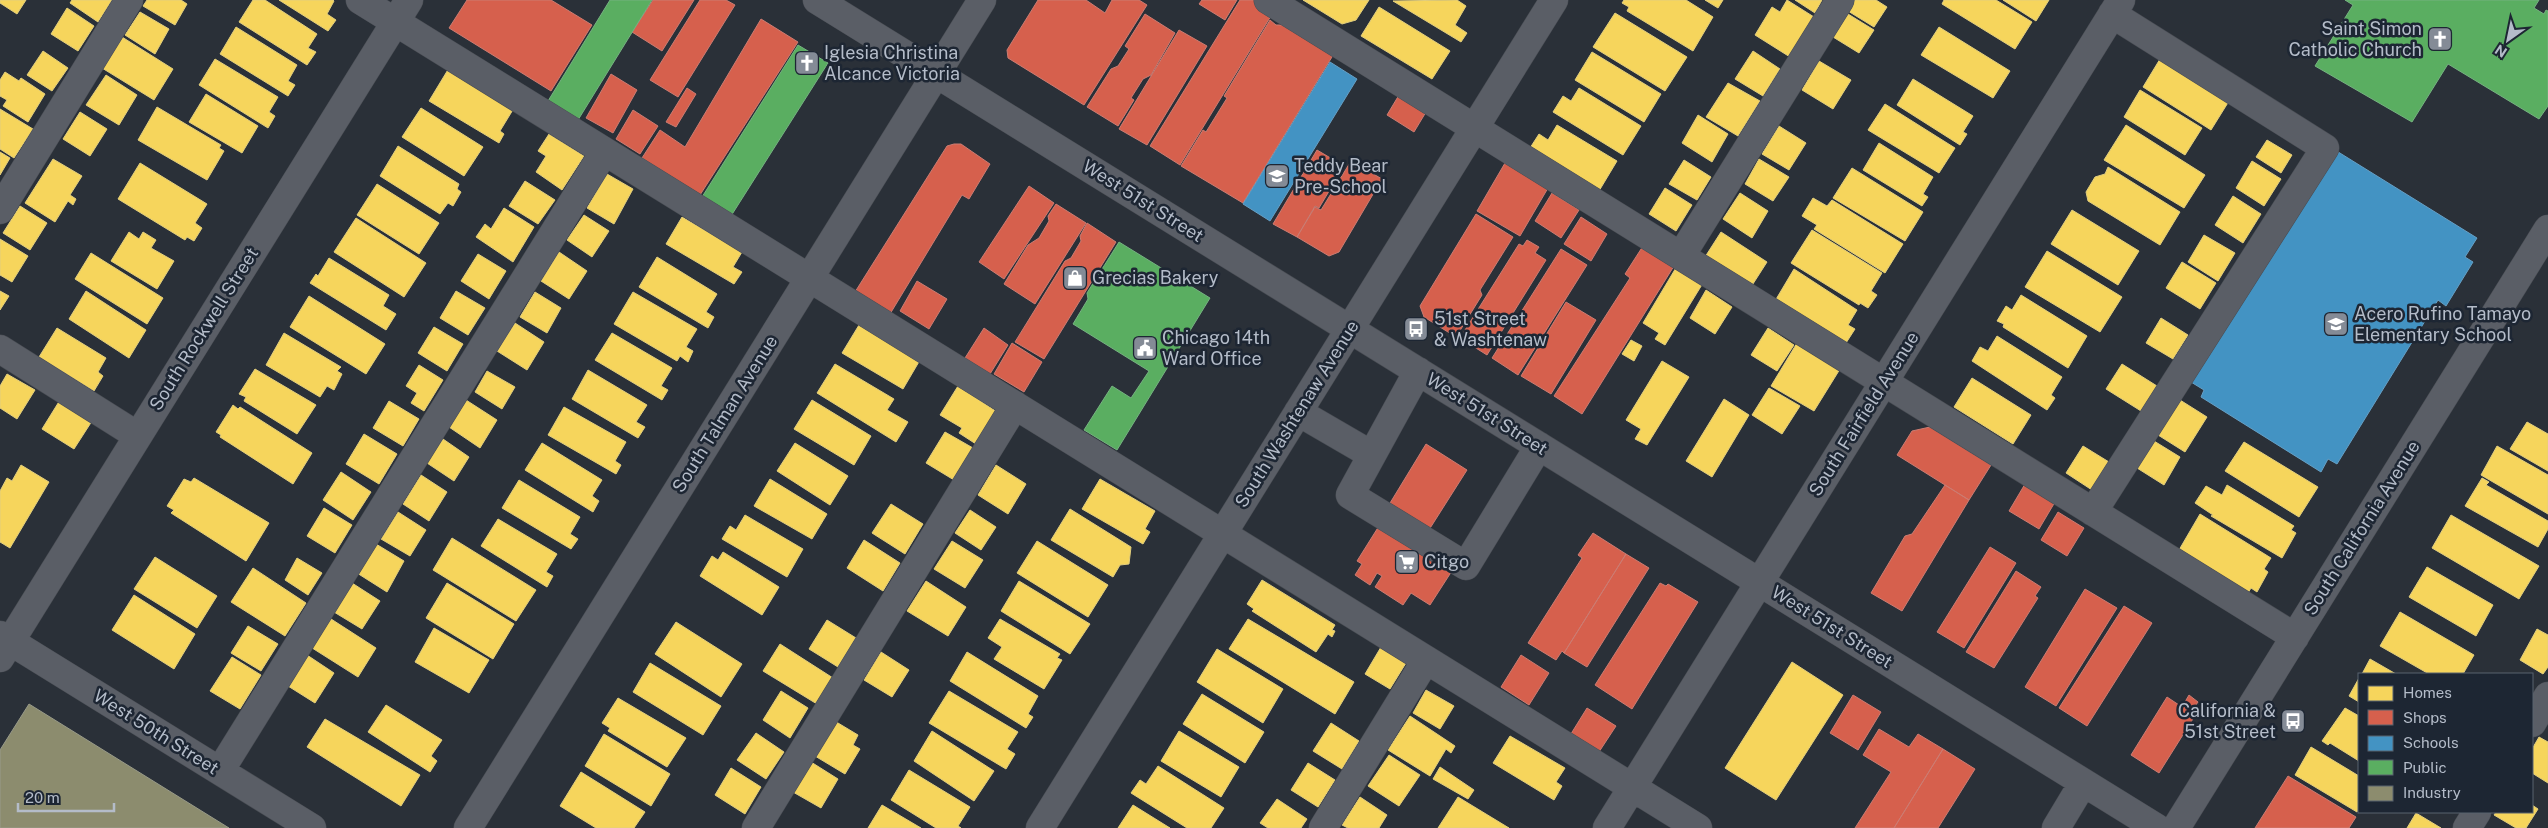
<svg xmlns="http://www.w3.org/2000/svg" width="2548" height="828" viewBox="0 0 2548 828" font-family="'Public Sans',sans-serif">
  <rect width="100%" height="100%" fill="#2a3038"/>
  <path fill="#f6d55c" stroke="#e2ce7d" d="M0 0H26L17 14 0 3Z
    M72 0H112L98 22 70 3Z
    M147 0H181L187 4 175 25 143 6Z
    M253 0H265L317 34 308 48 316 52 307 65 239 22Z
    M279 0H333L334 1 327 14 336 20 328 31Z
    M1303 0H1369L1356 20 1342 24Z
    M1457 0 1466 6 1455 25 1467 33 1461 42 1393 1Z
    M1624 0H1686L1713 17 1693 51 1627 11 1629 7 1622 3Z
    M1705 0H1723L1718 8Z
    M1787 0 1814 17 1790 57 1755 35 1772 7 1780 12Z
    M1795 0H1822L1815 13Z
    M1855 0H1876L1887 7 1874 27 1848 11Z
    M1944 0H1996L2032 22 2015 49 1942 4Z
    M2003 0H2049L2036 21Z
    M1379 7 1450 51 1432 79 1361 36Z
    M67 8 94 26 78 51 51 34Z
    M140 12 169 29 155 54 125 35Z
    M1615 13 1687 57 1665 91 1593 47Z
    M1848 14 1874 30 1859 53 1833 37Z
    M236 27 297 65 288 81 295 85 288 96 220 54Z
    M1939 27 2010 71 1993 98 1921 55Z
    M122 37 173 69 154 100 102 68Z
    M43 51 68 68 52 91 27 75Z
    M1753 51 1780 69 1763 96 1735 79Z
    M1592 52 1661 94 1644 122 1575 80Z
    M215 59 278 97 269 112 275 116 268 128 199 85Z
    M2160 59 2229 101 2211 130 2143 87Z
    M1819 61 1851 80 1833 109 1802 90Z
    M449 68 514 108 500 131 504 134 499 143 429 101Z
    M5 72 19 81 21 78 45 94 28 122 3 106 7 100 0 96V80Z
    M106 75 137 95 119 125 86 105Z
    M1913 79 1973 116 1963 132 1967 134 1960 145 1897 105Z
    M1728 83 1760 101 1738 136 1706 117Z
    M1579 88 1641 126 1623 155 1553 112 1563 96 1571 101Z
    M2140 90 2202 128 2185 155 2124 117Z
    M206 94 258 126 242 153 189 122Z
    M1885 104 1955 148 1939 173 1868 130Z
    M157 107 221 145 219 148 224 151 207 180 138 140Z
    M421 108 483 147 464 176 402 137Z
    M0 109 33 129 14 158 0 149Z
    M80 112 107 129 90 156 63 139Z
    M1698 115 1728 134 1712 162 1682 143Z
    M1557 125 1617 161 1599 191 1530 148 1539 134 1548 140Z
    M2126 125 2205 175 2184 208 2104 160Z
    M1779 126 1806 143 1789 170 1762 154Z
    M549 134 584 156 562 190 536 172 546 156 538 151Z
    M2267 140 2292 155 2281 173 2256 157Z
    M1879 143 1933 177 1923 194 1928 197 1922 206 1863 170Z
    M398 146 459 184 457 189 461 192 453 206 448 203 440 214 380 176Z
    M0 152 10 158 0 175Z
    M53 159 82 176 70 195 76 199 73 205 68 201 55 222 25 203Z
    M1759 159 1789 177 1773 201 1745 184Z
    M1684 160 1711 177 1697 200 1669 184Z
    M2252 161 2281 179 2264 206 2236 188Z
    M140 163 207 204 195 223 202 228 194 241 187 237 185 240 118 199Z
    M2108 167 2180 212 2160 245 2088 201 2086 192 2095 177 2105 174Z
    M1852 168 1923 212 1905 241 1833 198Z
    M607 174 633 189 614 224 587 208Z
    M525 181 555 200 538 224 509 206Z
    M377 184 439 223 419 254 357 215Z
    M1665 188 1692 205 1676 231 1649 214Z
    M1740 193 1768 211 1752 238 1723 219Z
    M2233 196 2261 214 2243 243 2215 225Z
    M1813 198 1827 206 1832 200 1903 244 1885 273 1814 229 1817 225 1802 216Z
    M20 206 47 223 30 250 3 233Z
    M504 208 534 227 513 262 476 237 485 224 491 229Z
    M2072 210 2139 251 2118 285 2051 244Z
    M584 215 609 231 592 257 567 240Z
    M682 217 742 252 733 267 742 272 734 284 666 244Z
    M356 218 426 263 404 297 334 252Z
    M1812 230 1882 273 1871 291 1877 295 1868 308 1860 303 1859 305 1791 263Z
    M129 232 139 239 143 232 156 240 151 248 174 261 157 289 111 261Z
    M1721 232 1767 262 1751 287 1705 257Z
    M2204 235 2235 253 2218 281 2188 262Z
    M0 239 28 256 12 282 0 275Z
    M2047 251 2122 297 2100 332 2025 287Z
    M559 252 587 271 569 299 541 281Z
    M91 253 163 298 147 324 75 279Z
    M478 254 506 271 489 299 461 281Z
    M657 257 717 294 706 312 714 317 708 328 639 287Z
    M329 258 389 295 383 306 396 314 386 330 310 283 316 274 318 276Z
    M2182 262 2216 283 2200 309 2166 288Z
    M1677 266 1703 283 1665 345 1655 339 1659 333 1643 323Z
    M1794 269 1857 310 1848 325 1855 329 1846 343 1839 338 1837 340 1775 301Z
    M1706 290 1732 307 1715 334 1690 318Z
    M0 291 9 296 0 310Z
    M86 291 146 330 129 358 69 319Z
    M456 291 485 308 468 335 440 318Z
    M535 292 561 308 547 333 520 317Z
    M633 292 697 329 686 347 693 351 688 362 680 356 677 361 614 324Z
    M2021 295 2087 336 2068 368 2003 327 2004 324 1997 321 2006 306 2012 310Z
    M309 296 385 344 366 374 290 327Z
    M2161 318 2188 335 2173 359 2146 343Z
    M515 323 544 342 527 370 497 351Z
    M859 325 920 360 903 389 842 353Z
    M434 327 463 344 447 371 418 353Z
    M57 328 106 358 98 372 103 376 94 391 39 357Z
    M1768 328 1794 345 1777 371 1751 355Z
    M284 333 341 367 337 371 342 374 334 390 327 386 320 397 266 365Z
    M612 333 672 368 661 386 668 390 662 400 595 360Z
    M1997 336 2062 377 2051 395 2055 398 2047 410 1972 361 1980 347 1988 351Z
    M1631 340 1642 346 1634 361 1622 354Z
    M1797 343 1840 369 1814 411 1771 386Z
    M1662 361 1689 377 1647 445 1635 439 1641 429 1626 420Z
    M835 364 894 399 887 410 908 422 896 442 817 393Z
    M2122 364 2157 386 2141 411 2106 389Z
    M419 365 443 380 424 411 411 403 417 393 406 386Z
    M255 369 316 405 297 434 244 401 246 397 239 394Z
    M588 370 647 405 636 422 645 427 638 438 572 399Z
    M487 371 515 387 502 409 475 392Z
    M7 374 35 390 17 419 0 408V386Z
    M1972 378 2031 415 2013 444 1954 407Z
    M958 386 997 412 976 444 959 433 962 428 940 415Z
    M1769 388 1800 406 1782 434 1752 415Z
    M1724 399 1749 415 1712 477 1686 461Z
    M60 400 92 421 74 449 42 429Z
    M466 400 497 420 480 448 449 427Z
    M812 400 871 436 854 465 794 429Z
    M2180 400 2207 417 2185 452 2158 435Z
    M389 401 419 419 403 446 373 428Z
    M233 405 238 409 240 407 312 453 293 484 220 437 221 435 216 432Z
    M564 407 626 442 615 461 621 465 616 474 548 435Z
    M2527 422 2548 434V471L2510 449Z
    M945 432 973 448 954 480 926 463Z
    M364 434 397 454 379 484 346 464Z
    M443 439 469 457 454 481 427 463Z
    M2154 441 2180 457 2164 485 2137 468Z
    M2244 442 2318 487 2299 517 2225 471Z
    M542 443 602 480 592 496 599 501 593 512 525 470Z
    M795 443 848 476 830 505 777 471Z
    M2083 446 2109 462 2092 490 2066 473Z
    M2497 446 2548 475V514L2481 475Z
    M21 465 49 482 10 548 0 542V491L7 478 12 481Z
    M996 465 1026 484 1008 514 978 495Z
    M341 472 371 492 353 520 323 500Z
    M421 475 447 492 429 521 403 504Z
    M194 478 269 523 246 561 171 513 174 510 167 506 184 479 191 482Z
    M2482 478 2489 482 2486 485 2548 521V529L2538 547 2465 506Z
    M770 479 827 514 812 539 754 506Z
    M1100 479 1155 511 1145 529 1150 532 1143 544 1082 509Z
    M519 480 580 517 570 534 578 539 571 549 502 508Z
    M2227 485 2294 526 2291 530 2296 533 2282 558 2211 516 2213 515 2195 503 2206 486 2222 495Z
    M891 504 923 524 905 554 872 533Z
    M324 508 352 525 335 553 307 536Z
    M1070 509 1131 547 1129 564 1120 565 1113 577 1051 540Z
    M970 510 996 527 981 550 955 533Z
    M398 512 426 530 410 556 381 539Z
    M2200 514 2271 558 2264 569 2268 572 2257 592 2251 588 2248 593 2179 550Z
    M745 515 803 549 787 577 722 539 730 526 736 530Z
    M2451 515 2539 566 2519 599 2432 548Z
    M498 519 557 554 546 572 553 576 547 587 481 546Z
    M452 538 536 590 516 621 433 570Z
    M864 540 900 563 883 591 847 568Z
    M952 541 983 560 965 588 934 569Z
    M1037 541 1108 585 1088 617 1017 573Z
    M376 544 404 561 387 592 357 573Z
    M723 552 779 587 762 615 700 576 712 556 718 560Z
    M155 557 217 596 197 628 134 589Z
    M297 558 322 573 308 595 285 580Z
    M2427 567 2493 605 2476 636 2409 597Z
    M253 568 306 603 285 636 231 602Z
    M1262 580 1335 625 1332 630 1335 631 1332 637 1328 634 1316 652 1252 611 1254 609 1247 604Z
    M926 581 966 607 948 636 907 611Z
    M1019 581 1090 624 1070 654 1001 611Z
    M352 583 380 601 362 629 334 612Z
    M447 583 514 624 493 659 426 618Z
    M134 595 195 634 174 669 112 630Z
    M2400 612 2474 655 2463 674H2429L2380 646Z
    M328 617 376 648 358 677 309 646Z
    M1000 619 1060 654 1057 658 1062 660 1044 689 994 659 1002 647 988 638Z
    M1248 619 1354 682 1335 714 1229 649Z
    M827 620 856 638 838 667 809 649Z
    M676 622 742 664 721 697 655 654Z
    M248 626 278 644 261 671 231 653Z
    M434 628 489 660 469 693 415 662Z
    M2537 629 2548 635V667L2543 674 2520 660Z
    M780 644 833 678 817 704 763 671Z
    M1381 647 1406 663 1390 689 1365 674Z
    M1217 649 1283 689 1263 723 1197 682Z
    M881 652 909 670 892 697 864 680Z
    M967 652 1038 696 1028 714 1033 717 1026 728 950 681Z
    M307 655 334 673 315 703 288 686Z
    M232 657 261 675 240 709 210 691Z
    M2370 659 2396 674H2362Z
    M1792 662 1843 695 1776 800 1725 768Z
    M650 663 721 706 703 735 633 692Z
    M2359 678V702L2349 696Z
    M1426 690 1454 706 1440 729 1413 713Z
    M781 691 808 708 790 738 763 720Z
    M949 691 1018 732 1007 749 1015 754 1006 769 929 723Z
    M1202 694 1264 732 1245 763 1183 724Z
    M618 698 686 738 667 767 608 731 610 728 602 723Z
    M386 705 442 740 431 756 437 761 430 772 368 732Z
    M2345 708 2359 716V761L2330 743 2328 745 2322 741Z
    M1410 716 1455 746 1451 753 1446 749 1430 776 1388 750Z
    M325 719 420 775 401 806 307 747Z
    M833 720 858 735 853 745 860 749 845 774 815 756Z
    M1331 723 1359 741 1342 769 1313 751Z
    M932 731 994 771 974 801 914 761Z
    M1179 731 1239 767 1221 797 1161 761Z
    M756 733 784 752 766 779 737 760Z
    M604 734 670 774 651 806 585 766Z
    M1510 736 1565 768 1556 782 1562 786 1554 800 1493 763Z
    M2539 737 2548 742V783L2532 773V749Z
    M2311 747 2359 776V808L2357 812 2295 775Z
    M1389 755 1420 775 1399 806 1368 786Z
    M811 762 838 779 821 808 793 792Z
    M1308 763 1335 780 1318 807 1291 790Z
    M1158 766 1224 808 1211 828H1187L1131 793 1140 780 1146 784Z
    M1440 767 1474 790 1468 799 1433 779Z
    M731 768 761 787 745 814 715 795Z
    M909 770 970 807 958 826 961 828H936L891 800Z
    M581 772 645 812 634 828H596L560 806Z
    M1360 797 1387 815 1379 828H1348L1342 825Z
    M1458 797 1509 828H1438Z
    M1277 799 1307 819 1301 828H1268L1260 823Z
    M882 805 921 828H868Z
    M1133 805 1170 828H1118Z
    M2532 805 2538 809 2526 828H2516L2494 815 2496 812H2532Z
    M2416 813 2441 828H2407Z"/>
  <path fill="#d6604d" stroke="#cc7c72" d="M467 0H551L592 25 551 91 449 28Z
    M653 0H694L662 51 632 32Z
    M700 0H726L735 5 678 97 650 80Z
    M1038 0H1086L1105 13 1112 0H1139L1147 5 1084 105 1008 58 1007 50Z
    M1202 0H1237L1225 20 1199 4Z
    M1240 0H1256L1274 11 1180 165 1150 146Z
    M1145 14 1175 33 1151 75 1143 79 1131 98 1134 100 1118 126 1087 107 1111 69 1118 66 1129 49 1125 46Z
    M761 19 798 42 700 195 642 158 660 130 685 147Z
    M1270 20 1276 25H1290L1335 52 1243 203 1181 166 1203 130 1206 132 1227 98 1224 96Z
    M1179 30 1207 46 1147 145 1119 129Z
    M611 74 637 90 613 133 586 118Z
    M687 88 696 94 676 127 666 122Z
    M1402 90 1429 107 1414 132 1387 115Z
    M633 110 658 126 640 154 616 139Z
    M954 144H961L990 164 969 199 962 195 890 314 855 292 947 146Z
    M1317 150 1344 166 1319 208 1315 206 1297 237 1273 224Z
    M1351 161 1382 179 1339 252 1329 256 1297 237 1315 207 1321 210Z
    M1505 163 1548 188 1520 236 1477 211Z
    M1029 186 1054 203 1004 279 979 262Z
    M1552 193 1579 210 1561 238 1535 221Z
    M1056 204 1086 223 1035 304 1004 284 1028 245 1039 238 1049 221 1048 216Z
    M1476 214 1513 237 1480 290 1482 295 1456 337 1424 317 1420 306Z
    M1581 217 1607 234 1591 261 1564 244Z
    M1087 223 1116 242 1044 359 1015 342 1065 261 1071 258 1081 241 1080 236Z
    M1527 240 1539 247 1535 253 1546 260 1487 355 1460 338 1519 244 1523 246Z
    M1643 246 1674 266 1582 414 1554 396 1630 278 1625 274Z
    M1561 249 1587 265 1518 375 1492 358Z
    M917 281 947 299 929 329 900 311Z
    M1566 302 1596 320 1551 394 1521 376Z
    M984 328 1008 345 990 374 965 358Z
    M1012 343 1042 362 1024 392 994 374Z
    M1930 427 1991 465 1969 500 1897 455 1912 431Z
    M1426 444 1467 470 1427 533 1387 508Z
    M2025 484 2055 502 2039 529 2009 511Z
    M1945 485 1969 500 1902 611 1871 593 1905 536 1912 534Z
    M2058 512 2084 528 2067 556 2041 540Z
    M1384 518 1457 563 1430 605 1411 593 1403 605 1375 587 1382 576 1377 573 1370 585 1355 575 1362 564 1357 561Z
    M1593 533 1626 554 1564 653 1562 651 1556 660 1528 643 1582 558 1578 555Z
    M1990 547 2016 563 1964 648 1937 632Z
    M1626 554 1649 568 1587 667 1564 653Z
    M2016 571 2041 587 2035 596 2038 598 1994 668 1966 652Z
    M1660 583 1666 586 1668 584 1698 602 1632 709 1595 685Z
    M2085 589 2117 608 2056 706 2025 687Z
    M2124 606 2152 623 2087 726 2059 708Z
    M1521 655 1549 673 1529 705 1501 687Z
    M1853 695 1881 712 1858 750 1830 733Z
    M2189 695 2198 702 2191 712 2196 714 2159 773 2131 755 2167 697 2182 707Z
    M1587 708 1616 726 1597 755 1569 737Z
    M1879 729 1909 747 1918 734 1943 749 1894 828H1855L1891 772 1863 755Z
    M1943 749 1975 769 1938 828H1894Z
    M2288 776 2356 817 2349 828H2255Z"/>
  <path fill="#4393c3" stroke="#659fc5" d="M1330 62 1357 79 1270 221 1243 204Z
    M2335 150 2477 238 2465 257 2473 262 2446 306 2438 300 2337 464 2328 459 2321 472 2201 397 2204 390 2191 382Z"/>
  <path fill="#5aae61" stroke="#75b280" d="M610 0H652L578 120 548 101Z
    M2345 0H2539L2534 8 2544 14 2546 10 2548 11V106L2539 119 2448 64 2412 122 2315 66 2353 5Z
    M798 45 828 63 731 216 702 197Z
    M1119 242 1210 298 1117 450 1084 430 1112 386 1131 398 1149 371 1073 324 1088 299 1087 293Z"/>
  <path fill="#8c8c6e" stroke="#989a89" d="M29 704 229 828H0V750Z"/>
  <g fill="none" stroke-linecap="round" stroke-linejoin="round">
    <defs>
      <path id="minor" d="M360 0 1698 828
        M817 0 2157 828
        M1268 0 2295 637
        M0 210 129 0
        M1681 256 1840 0
        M0 349 138 436
        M1418 371 1350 495 1466 566 1539 446
        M1298 412 1372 455
        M2093 512 2325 148 2112 14
        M0 635 312 828
        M0 658 409 0
        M2532 723 2548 696
        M220 771 604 152
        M468 828 982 0
        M756 828 1015 405
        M1040 828 1554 0
        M1323 828 1426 660
        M1607 828 2121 0
        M2056 828 2083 783
        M2176 828 2548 229
        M2467 828 2477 812"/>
    </defs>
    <use href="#minor" stroke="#484c53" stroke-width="29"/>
    <use href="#minor" stroke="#5a5e66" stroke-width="28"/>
  </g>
  <defs>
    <symbol id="church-square" viewBox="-11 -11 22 22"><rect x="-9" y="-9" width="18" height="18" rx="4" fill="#848b96" stroke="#1d2633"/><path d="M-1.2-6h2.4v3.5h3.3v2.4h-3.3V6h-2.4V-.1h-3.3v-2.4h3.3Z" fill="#fff"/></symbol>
    <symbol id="school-square" viewBox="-11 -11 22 22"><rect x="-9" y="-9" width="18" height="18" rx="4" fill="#848b96" stroke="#1d2633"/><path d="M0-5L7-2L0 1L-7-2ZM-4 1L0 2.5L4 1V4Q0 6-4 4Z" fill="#fff"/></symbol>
    <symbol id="shop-square" viewBox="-11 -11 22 22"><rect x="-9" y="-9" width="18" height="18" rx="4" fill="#848b96" stroke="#1d2633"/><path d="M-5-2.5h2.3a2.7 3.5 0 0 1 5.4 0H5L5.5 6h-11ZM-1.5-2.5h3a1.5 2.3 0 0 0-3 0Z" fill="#fff"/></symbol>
    <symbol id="bus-square" viewBox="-11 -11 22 22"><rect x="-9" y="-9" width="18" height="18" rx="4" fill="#848b96" stroke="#1d2633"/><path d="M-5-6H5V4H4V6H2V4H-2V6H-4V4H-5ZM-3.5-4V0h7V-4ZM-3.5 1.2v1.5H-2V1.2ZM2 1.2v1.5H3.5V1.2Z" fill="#fff"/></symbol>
    <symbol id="civic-square" viewBox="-11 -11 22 22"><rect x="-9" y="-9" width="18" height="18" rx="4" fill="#848b96" stroke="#1d2633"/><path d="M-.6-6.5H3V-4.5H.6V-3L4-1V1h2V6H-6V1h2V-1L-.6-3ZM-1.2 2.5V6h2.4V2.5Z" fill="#fff"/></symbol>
    <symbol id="supermarket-square" viewBox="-11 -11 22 22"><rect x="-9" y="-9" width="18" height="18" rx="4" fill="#848b96" stroke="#1d2633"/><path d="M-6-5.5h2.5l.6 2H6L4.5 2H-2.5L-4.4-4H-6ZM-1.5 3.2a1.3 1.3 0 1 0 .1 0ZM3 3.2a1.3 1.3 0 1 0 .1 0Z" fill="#fff"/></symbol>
  </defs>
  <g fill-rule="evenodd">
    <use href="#church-square" x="2426" y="25" width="28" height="28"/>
    <use href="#church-square" x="793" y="49" width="28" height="28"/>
    <use href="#school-square" x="1263" y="162" width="28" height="28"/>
    <use href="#shop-square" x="1061" y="264" width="28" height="28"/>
    <use href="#school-square" x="2322" y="310" width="28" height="28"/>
    <use href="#bus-square" x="1402" y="315" width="28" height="28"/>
    <use href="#civic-square" x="1131" y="334" width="28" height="28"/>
    <use href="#supermarket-square" x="1393" y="548" width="28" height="28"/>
    <use href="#bus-square" x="2279" y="707" width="28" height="28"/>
  </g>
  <g text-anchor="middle" stroke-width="5" stroke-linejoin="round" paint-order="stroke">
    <g font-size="18" fill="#b4bcc9" stroke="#1d2633" text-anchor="start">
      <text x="2422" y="35" text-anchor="end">Saint Simon<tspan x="2422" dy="21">Catholic Church</tspan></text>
      <text x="824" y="59">Iglesia Christina<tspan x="824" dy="21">Alcance Victoria</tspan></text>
      <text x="1294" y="172">Teddy Bear<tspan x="1294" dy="21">Pre-School</tspan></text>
      <text x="1092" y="284">Grecias Bakery</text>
      <text x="2354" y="320">Acero Rufino Tamayo<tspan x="2354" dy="21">Elementary School</tspan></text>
      <text x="1434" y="325">51st Street<tspan x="1434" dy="21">&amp; Washtenaw</tspan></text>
      <text x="1162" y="344">Chicago 14th<tspan x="1162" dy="21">Ward Office</tspan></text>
      <text x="1424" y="568">Citgo</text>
      <text x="2276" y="717" text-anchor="end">California &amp;<tspan x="2276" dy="21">51st Street</tspan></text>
    </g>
    <g font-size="18" fill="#b4bcc9" stroke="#1d2633">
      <text transform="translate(1143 201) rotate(32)" y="6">West 51st Street</text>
      <text transform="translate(204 329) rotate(-58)" y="6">South Rockwell Street</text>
      <text transform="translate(725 414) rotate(-58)" y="6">South Talman Avenue</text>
      <text transform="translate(1297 414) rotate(-58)" y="6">South Washtenaw Avenue</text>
      <text transform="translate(1487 414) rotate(32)" y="6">West 51st Street</text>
      <text transform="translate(1864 414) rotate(-58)" y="6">South Fairfield Avenue</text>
      <text transform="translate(2362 528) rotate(-58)" y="6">South California Avenue</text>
      <text transform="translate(1832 627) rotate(32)" y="6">West 51st Street</text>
      <text transform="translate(156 732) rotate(32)" y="6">West 50th Street</text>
    </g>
  </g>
  <rect x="2358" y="673" width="175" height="140" fill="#1d2633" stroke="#59626f"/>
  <rect x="2368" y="686" width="25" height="15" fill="#f6d55c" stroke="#59626f"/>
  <text x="2403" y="698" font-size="15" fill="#b4bcc9">Homes</text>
  <rect x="2368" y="710" width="25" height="15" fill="#d6604d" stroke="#59626f"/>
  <text x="2403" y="723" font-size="15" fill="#b4bcc9">Shops</text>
  <rect x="2368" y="736" width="25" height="15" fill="#4393c3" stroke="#59626f"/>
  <text x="2403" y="748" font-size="15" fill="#b4bcc9">Schools</text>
  <rect x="2368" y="760" width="25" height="15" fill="#5aae61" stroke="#59626f"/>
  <text x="2403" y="773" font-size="15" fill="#b4bcc9">Public</text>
  <rect x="2368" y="786" width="25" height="15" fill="#8c8c6e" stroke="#59626f"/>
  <text x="2403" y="798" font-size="15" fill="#b4bcc9">Industry</text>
  <g transform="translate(2508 40) rotate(213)" stroke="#1d2633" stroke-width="4" paint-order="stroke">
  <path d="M0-4L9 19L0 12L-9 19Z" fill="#b4bcc9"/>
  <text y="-8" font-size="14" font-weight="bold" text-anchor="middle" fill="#b4bcc9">N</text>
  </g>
  <path d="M18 803v8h96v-8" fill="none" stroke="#b4bcc9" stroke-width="2.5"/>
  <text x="25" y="803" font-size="15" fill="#b4bcc9" stroke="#1d2633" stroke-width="4" paint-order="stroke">20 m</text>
</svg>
